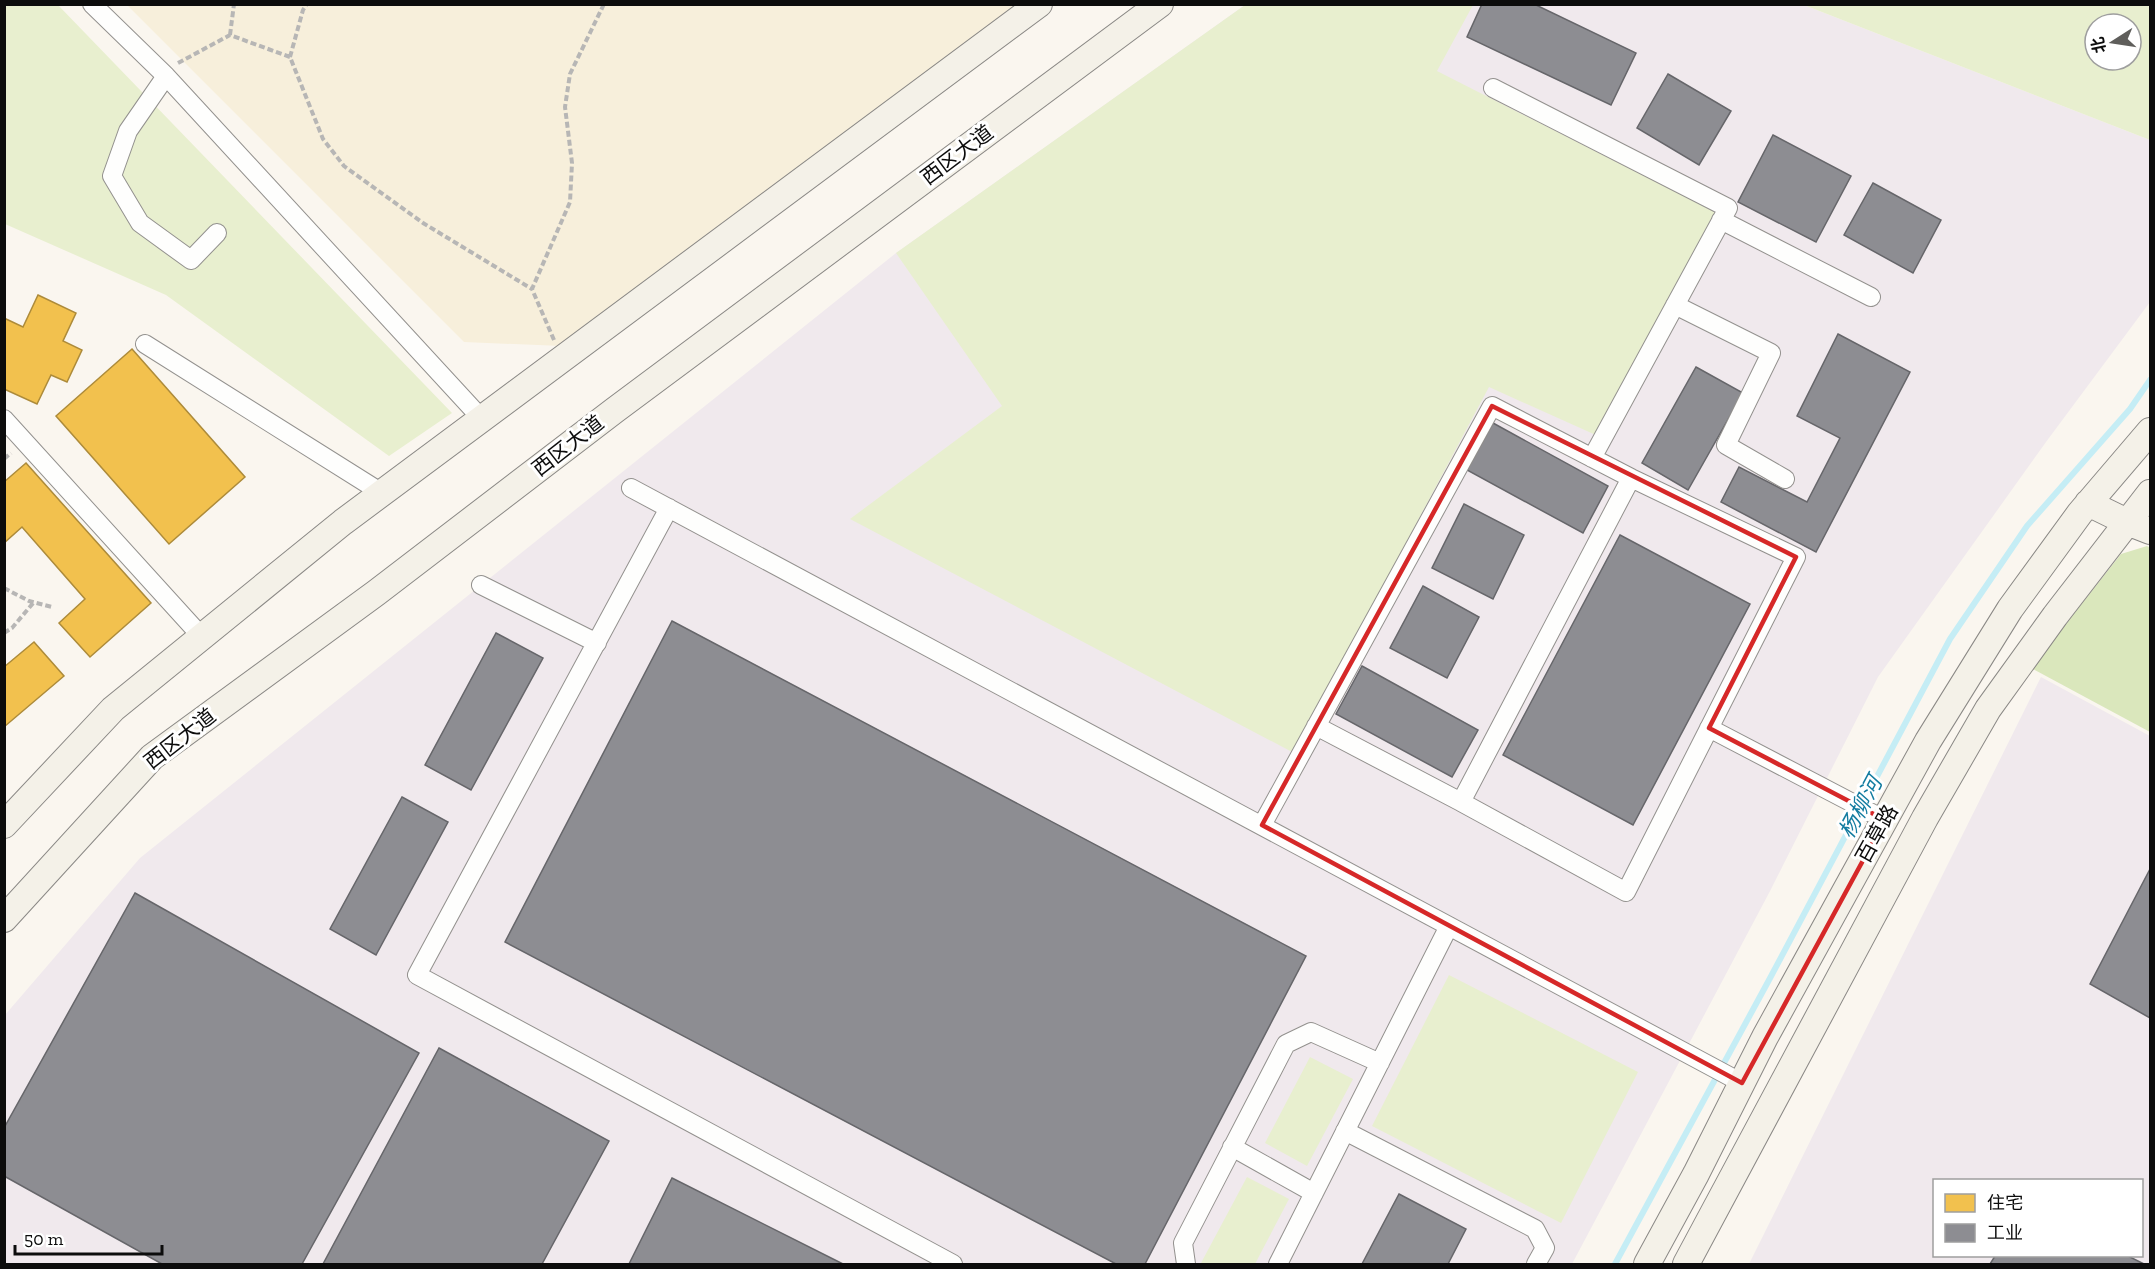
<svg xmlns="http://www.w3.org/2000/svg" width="2155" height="1269" viewBox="0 0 2155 1269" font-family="'Zilla Slab','Noto Sans SC',serif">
  <rect width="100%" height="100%" fill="#faf6ef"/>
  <path fill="#f0e9ed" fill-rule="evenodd" d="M1245 5H1804L2150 140V302L2046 442 1878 677 1769 893 1572 1264H5V1015L140 858 896 253Z
    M2041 677 2150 736V1264H1749ZM1934 1180H2142V1256H1934Z"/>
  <path fill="#f7efdb" d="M127 5H1025L562 346 464 342Z"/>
  <path fill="#e8efcf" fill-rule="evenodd" d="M5 5H58L452 413 389 456 166 295 5 224Z
    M1245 5H1473L1437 71 1717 213 1598 436 1489 387 1294 753 850 519 1002 406 896 253Z
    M1804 5H2150V140ZM2095 24H2131V60H2095Z
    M1449 975 1638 1072 1561 1223 1372 1126Z
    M1310 1057 1353 1079 1307 1166 1265 1143Z
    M1247 1177 1289 1199 1255 1264H1204L1201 1263Z"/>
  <path fill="#dae7bc" d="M2147 546 2150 548V732L2031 668 2121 554Z"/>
  <path fill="#f2c14e" stroke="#ad8b3a" stroke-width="1.5" d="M38 295 76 313 63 341 82 350 67 382 51 375 37 404 4 389V318L23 327Z
    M132 349 245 477 169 544 56 416Z
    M26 463 151 603 90 657 59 623 85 599 22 527 4 543V482Z
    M34 642 64 676 4 727V667Z"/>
  <path fill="#8d8d92" stroke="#66666a" stroke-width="1.5" d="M1482 4H1534L1636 53 1611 105 1467 37Z
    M1668 74 1731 111 1699 165 1637 128Z
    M1773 135 1851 176 1816 242 1738 202Z
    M1873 183 1941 220 1913 273 1844 235Z
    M1838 334 1910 372 1816 552 1721 502 1739 467 1807 502 1840 438 1797 416Z
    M1696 367 1743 393 1688 490 1642 463Z
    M1493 423 1608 486 1583 533 1467 470Z
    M1464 504 1524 535 1493 599 1432 568Z
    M1620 535 1750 604 1633 825 1503 755Z
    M1423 586 1479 617 1447 678 1390 648Z
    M672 621 1306 956 1145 1264H1116L505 942Z
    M496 633 543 658 471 790 425 765Z
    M1362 666 1478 730 1452 777 1336 714Z
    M402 797 448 822 376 955 330 929Z
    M2150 869V1018L2090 984Z
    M135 893 419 1053 302 1264H162L4 1176V1128Z
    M439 1048 609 1141 542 1264H323Z
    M672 1178 843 1264H629Z
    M1399 1194 1466 1229 1448 1264H1362Z
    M1995 1256H2128L2144 1264H1990Z"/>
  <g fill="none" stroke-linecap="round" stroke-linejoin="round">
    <path stroke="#c5edf5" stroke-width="6" d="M1615 1264 1769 980 1950 639 2027 526 2130 409 2150 380"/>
    <defs>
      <path id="street" d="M92 4 166 76 481 418
        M166 76 128 131 112 176 140 223 191 260 217 233
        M1493 88 1728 208 1592 458
        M1721 220 1871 297
        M1675 305 1771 353 1726 445 1785 479
        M145 344 382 493
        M4 419 202 637
        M631 488 1742 1083
        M669 508 417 975 953 1264
        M481 585 597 643
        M1709 728 1885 820
        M1461 802 1626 892 1796 557 1631 478
        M1262 825 1492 406 1631 478 1461 802 1316 726
        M1345 1131 1535 1229 1545 1248 1536 1264
        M1232 1147 1314 1193
        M1186 1264 1183 1243 1286 1044 1311 1032 1380 1063
        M1278 1264 1449 926"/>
      <path id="secondary" d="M2088 503 2127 522 2150 531
        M4 825 113 709 343 522 1039 4
        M4 919 152 757 376 593 615 410 1160 4
        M1647 1264 1696 1174 1765 1037 1928 741 2010 609 2080 513 2150 431
        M1686 1264 1925 818 1988 709 2055 616 2150 493"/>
    </defs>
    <use href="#street" stroke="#93918e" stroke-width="20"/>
    <use href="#secondary" stroke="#8a8885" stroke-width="28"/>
    <path stroke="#b7b6b5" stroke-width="4" stroke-dasharray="6 3" stroke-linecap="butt" d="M230 35 234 4
      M290 57 303 10 307 4
      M178 63 230 35 290 57 323 139 344 166 423 223 532 289
      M554 340 532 289 570 202 572 163 565 107 570 74 604 4
      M4 459 11 453
      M4 588 29 601 52 607
      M4 633 12 628 34 602"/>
    <use href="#street" stroke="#fefefd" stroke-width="18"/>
    <use href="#secondary" stroke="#f4f1e8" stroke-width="26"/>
  </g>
  <path fill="none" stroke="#d62828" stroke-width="4.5" stroke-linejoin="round" d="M1492 406 1796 557 1709 728 1885 820 1742 1083 1262 825Z"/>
  <g text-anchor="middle" stroke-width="6" stroke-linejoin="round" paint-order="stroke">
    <g font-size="21" fill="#0c0c0c" stroke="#fff">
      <text transform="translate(957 155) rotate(-37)" y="7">西区大道</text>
      <text transform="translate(568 446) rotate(-38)" y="7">西区大道</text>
      <text transform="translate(180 739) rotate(-38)" y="7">西区大道</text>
      <text transform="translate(1877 834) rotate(-61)" y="7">百草路</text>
    </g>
    <g font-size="22" font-style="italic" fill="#137ca0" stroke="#fff">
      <text transform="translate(1860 807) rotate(-62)" y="8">杨柳河</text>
    </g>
  </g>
  <rect width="2155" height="1269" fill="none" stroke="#0c0c0c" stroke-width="12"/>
  <rect x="1933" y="1179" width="210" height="78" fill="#ffffff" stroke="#9e9e9e" stroke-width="1.5"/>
  <rect x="1945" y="1194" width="30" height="18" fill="#f2c14e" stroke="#9e9e9e" stroke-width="1.5"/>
  <text x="1987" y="1209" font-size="18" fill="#0c0c0c">住宅</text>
  <rect x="1945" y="1224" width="30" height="18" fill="#8d8d92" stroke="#9e9e9e" stroke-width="1.5"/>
  <text x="1987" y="1239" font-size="18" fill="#0c0c0c">工业</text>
  <g transform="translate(2113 42) rotate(258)"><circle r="28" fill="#ffffff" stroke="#9e9e9e" stroke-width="1.5"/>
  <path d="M0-4.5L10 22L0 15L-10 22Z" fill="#5f5e5b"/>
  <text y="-9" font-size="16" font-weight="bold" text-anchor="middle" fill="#0c0c0c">北</text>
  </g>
  <path d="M15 1245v9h147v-9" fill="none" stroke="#0c0c0c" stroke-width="3"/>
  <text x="24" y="1245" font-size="18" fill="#0c0c0c" stroke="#ffffff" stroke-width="4.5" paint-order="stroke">50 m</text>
</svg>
